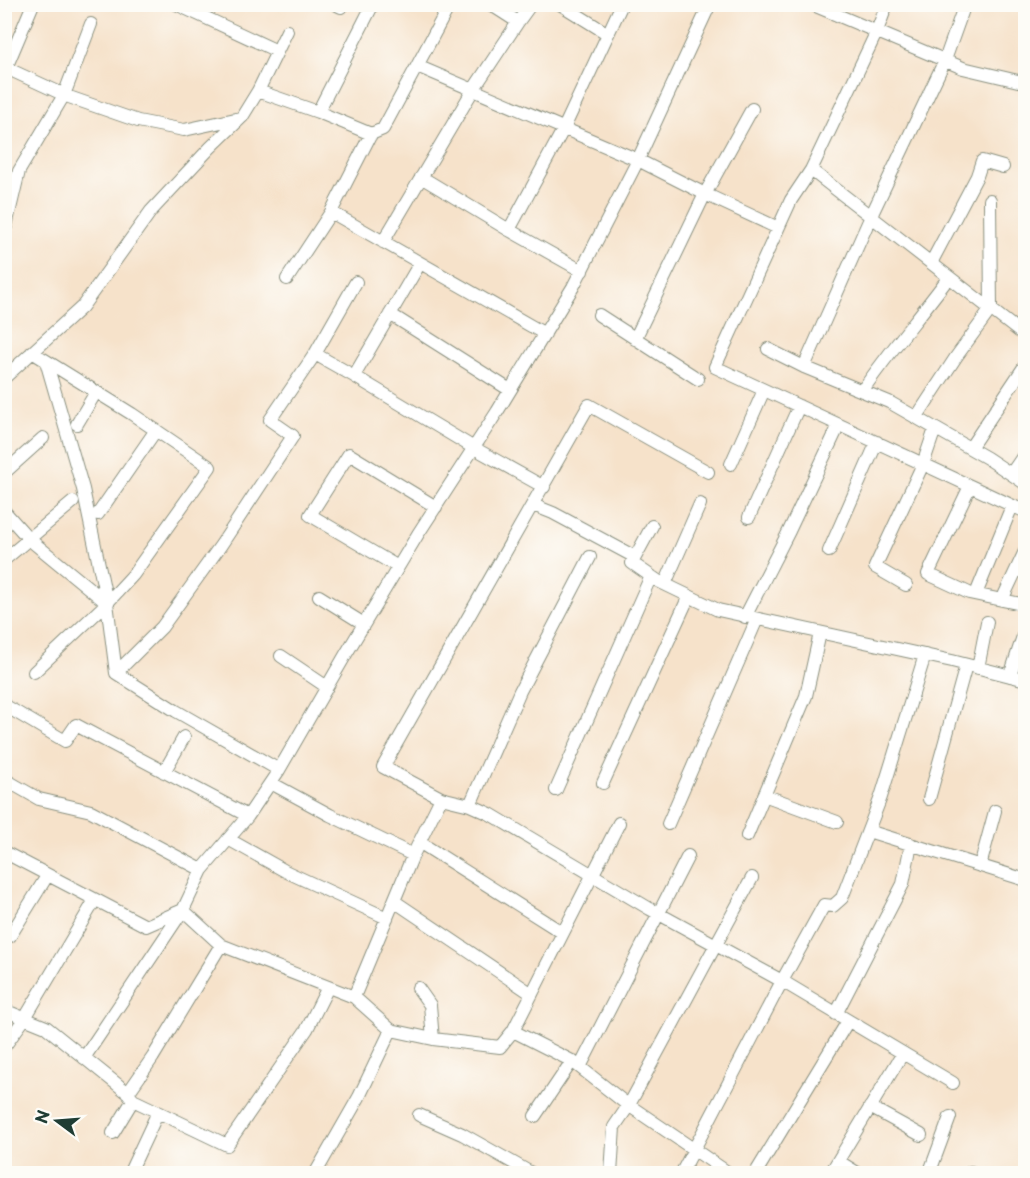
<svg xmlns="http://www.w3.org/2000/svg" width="1030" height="1178" viewBox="0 0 1030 1178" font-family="'Playpen Sans',sans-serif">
  <rect width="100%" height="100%" fill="#fdfcf7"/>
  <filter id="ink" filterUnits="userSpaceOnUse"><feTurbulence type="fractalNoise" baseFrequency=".0167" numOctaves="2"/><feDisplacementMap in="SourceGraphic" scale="12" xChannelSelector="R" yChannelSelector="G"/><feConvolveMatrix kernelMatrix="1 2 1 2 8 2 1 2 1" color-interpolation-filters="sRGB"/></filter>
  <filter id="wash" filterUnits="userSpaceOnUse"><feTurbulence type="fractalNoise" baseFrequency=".008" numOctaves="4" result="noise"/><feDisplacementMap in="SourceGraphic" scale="24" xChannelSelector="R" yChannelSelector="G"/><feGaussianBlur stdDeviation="1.35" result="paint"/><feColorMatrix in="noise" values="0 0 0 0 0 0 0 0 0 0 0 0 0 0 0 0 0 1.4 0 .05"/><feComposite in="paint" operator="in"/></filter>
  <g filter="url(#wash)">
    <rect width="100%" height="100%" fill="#f6e2ca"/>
  </g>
  <g filter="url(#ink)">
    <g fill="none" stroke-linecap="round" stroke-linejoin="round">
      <defs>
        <path id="minor" d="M176 4 277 51
          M335 4 341 7
          M373 4 318 112 371 134 331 212 545 334
          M490 4 518 22 531 4
          M560 4 608 34 564 128 509 230 582 271
          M811 4 963 68 1018 81 1026 79
          M608 34 622 4
          M417 66 450 4
          M4 67 69 97 138 121 184 130 240 118
          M6 68 33 4
          M258 91 287 31
          M752 109 705 194 778 228
          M371 134 383 129 417 66 638 160 705 194 635 339
          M811 170 877 31 887 4
          M421 177 509 230
          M6 226 19 171 64 95 91 24
          M383 242 473 90 518 22
          M931 263 977 176 982 161 1003 167
          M287 279 331 212
          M390 314 510 390
          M599 315 698 379
          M1026 333 1020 332 811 170 791 200 715 367 1026 512
          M768 349 804 367 889 402 987 458 1026 484
          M32 352 132 414 210 467 133 575 107 603 34 672
          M315 354 356 282
          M46 361 83 489 107 603
          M804 367 871 216 945 60 965 4
          M354 376 474 448 544 487
          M4 378 82 307 151 211 210 148 242 117 258 91 318 112
          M862 391C889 352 920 316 949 277
          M916 418 956 357 991 309 990 200
          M77 424 96 392
          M970 448 1026 364
          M731 464 764 390
          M4 473 43 438
          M1011 474 1026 452
          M970 486 928 574 969 593 1026 605
          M533 505 553 513 635 557
          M4 511 29 539 107 603 116 673 162 627 221 545 293 436 270 420 315 354 354 376 420 263
          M98 514 156 430
          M749 517 799 406
          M652 526 632 563 658 581 718 610 952 661 1026 680
          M829 551 877 442
          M4 560 73 502
          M398 567 310 515 349 454 436 507
          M665 584 700 504
          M906 585 875 567 923 464 935 429
          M976 594 1012 506
          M319 596 364 624
          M1002 600 1026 549
          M745 617 789 531 839 425
          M925 655 881 797 842 898 833 906 824 905 782 981 953 1083
          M281 656 327 687
          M978 668 987 622
          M116 673 176 711 279 770
          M1010 676 1025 630
          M4 705 65 741 76 725 248 816
          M164 772 184 737
          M4 779 39 799 91 811 202 870
          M271 783 330 815 413 855
          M603 783 689 596
          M556 790 651 576
          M764 795 837 822
          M441 798 383 767 589 405 708 472
          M929 799 966 665
          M470 805 520 691 590 557
          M619 823 513 1031 572 1061 624 1102 730 1174
          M668 824 757 619
          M868 831 1026 880
          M747 836 806 696 820 633
          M228 839 287 872 387 918
          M419 842 563 933
          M4 852 146 926 183 910 84 1058
          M980 866 995 811
          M394 901 532 994
          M4 934 10 936 47 876
          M221 945 183 910 202 870 248 816 279 770 346 654 418 534 497 412 573 287 636 164 710 4
          M418 988 430 1005 433 1039
          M4 1010 46 1027 128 1093
          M836 1014 903 884 911 844
          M391 1030 354 997 413 855 441 798 470 805 490 814 650 909 782 981 681 1174
          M4 1047 25 1018 95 900
          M580 1067 688 856
          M133 1100 227 1145 307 1029 328 987
          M870 1107 921 1135
          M419 1115 462 1134 533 1174
          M535 1116 572 1061
          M113 1133 133 1100 128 1093 153 1057 221 945 354 997
          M838 1161 859 1174
          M375 1173V1174
          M129 1174 158 1112
          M315 1174 359 1097 391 1030 433 1039 500 1047 513 1031
          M611 1174 614 1127 629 1105 752 878
          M755 1174 848 1021
          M830 1174 903 1053
          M929 1174 950 1117
          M970 1174 971 1172"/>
      </defs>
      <use href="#minor" stroke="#8a907f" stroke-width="14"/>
      <use href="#minor" stroke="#fff" stroke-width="12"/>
    </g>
  </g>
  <rect width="1030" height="1178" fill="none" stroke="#fdfcf7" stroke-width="24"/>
  <g transform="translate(57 1121) rotate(286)" stroke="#fdfcf7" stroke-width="4.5" paint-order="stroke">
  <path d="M0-4.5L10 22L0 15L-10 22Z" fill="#1f3d34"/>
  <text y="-9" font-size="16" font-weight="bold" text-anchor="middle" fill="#1f3d34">N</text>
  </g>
</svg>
